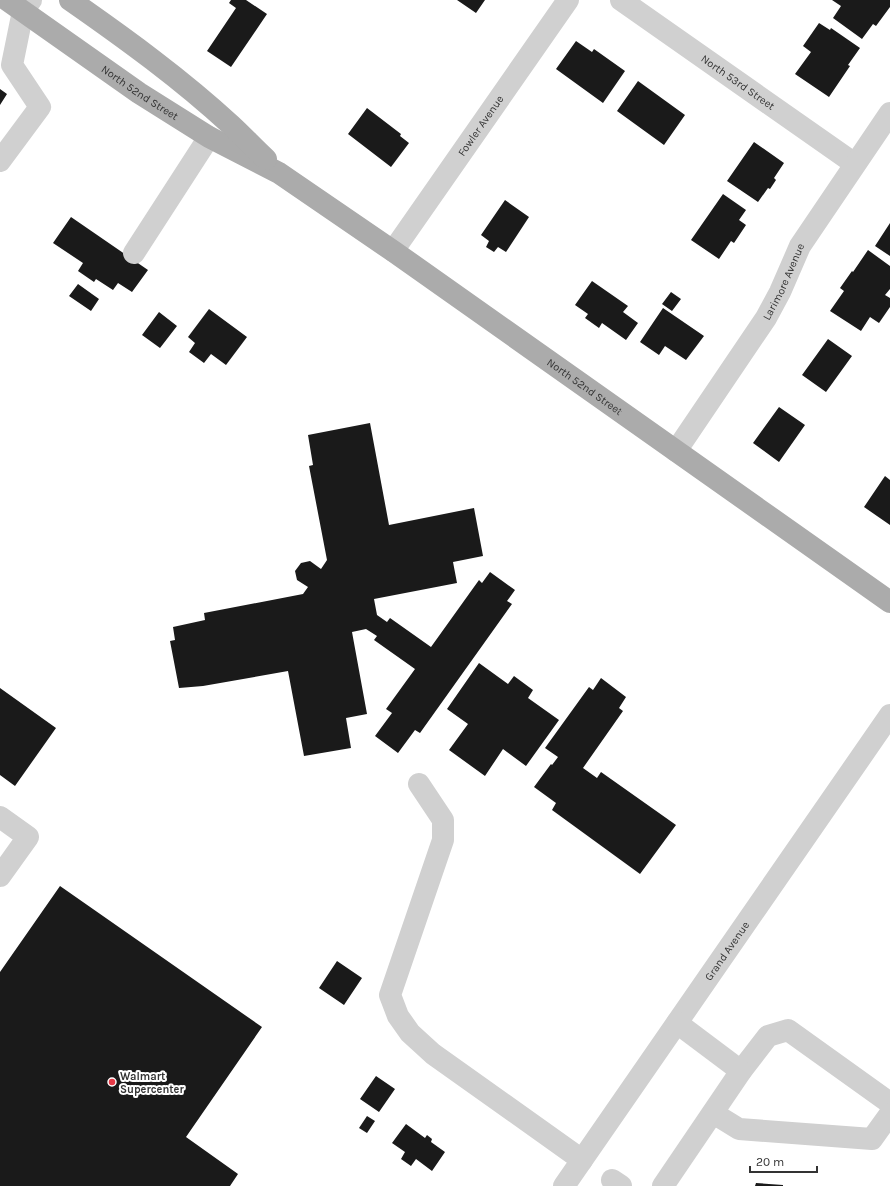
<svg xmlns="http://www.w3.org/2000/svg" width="890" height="1186" viewBox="0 0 890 1186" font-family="Karla,sans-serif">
  <rect width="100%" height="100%" fill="#fff"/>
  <path fill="#1a1a1a" d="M231 0H246L267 14 231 67 207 51 236 8 229 3Z
    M457 0H485L476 13Z
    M832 0H890V7L876 26 873 24 862 39 833 18 841 6Z
    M819 23 830 30 831 28 860 48 848 65 850 66 829 97 795 74 811 52 803 46Z
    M576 41 592 52 594 49 625 71 603 103 556 69Z
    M638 81 685 115 664 145 617 111Z
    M0 89 7 94 0 105Z
    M367 108 401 134 400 136 409 143 391 167 348 134Z
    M754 142 784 163 774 178 776 180 770 189 768 188 758 202 727 181Z
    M723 194 746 210 739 220 746 225 734 243 731 241 719 259 691 240Z
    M505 200 529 217 506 252 498 247 494 252 486 247 489 241 481 235Z
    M71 217 148 270 132 292 118 283 113 290 96 279 94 282 78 271 83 263 53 243Z
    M890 223V256L875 246Z
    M868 250 890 266V289L885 295 890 298V307L879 323 870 317 861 331 830 311 844 291 840 288 852 271 853 272Z
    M592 281 628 306 623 312 638 323 626 340 602 323 599 328 585 318 588 314 575 305Z
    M78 284 99 299 91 311 69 296Z
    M671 292 681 299 672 311 662 304Z
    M663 308 704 336 686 360 665 346 659 355 640 342Z
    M209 309 247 337 226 365 211 354 204 363 189 352 195 343 188 337Z
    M159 312 177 326 160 348 142 335Z
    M828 339 852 356 826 392 802 375Z
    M779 407 805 425 779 462 753 443Z
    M370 423 389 525 474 508 483 556 453 562 457 583 374 599 377 615 387 622 390 618 431 647 479 580 482 583 490 572 515 590 507 601 512 604 420 733 415 730 398 753 375 736 392 713 386 709 415 669 374 640 377 636 366 629 352 632 367 714 346 718 351 748 304 756 288 671 203 686 179 688 170 641 175 640 173 627 205 620 204 613 303 594 308 587 297 580 295 571 301 563 310 561 321 569 327 560 309 466 313 465 308 435Z
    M885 476 890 480V525L864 507Z
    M479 663 508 684 514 676 533 690 528 698 559 720 526 766 503 749 485 776 449 750 468 724 447 709Z
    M601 678 626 697 619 708 623 711 583 768 597 778 601 772 676 825 640 874 552 810 556 803 534 787 551 764 552 765 558 757 545 748 589 687 593 690Z
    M0 688 56 728 15 786 0 775Z
    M60 886 262 1027 186 1137 238 1174 230 1186H0V972Z
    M337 961 362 978 344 1005 319 988Z
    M376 1076 395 1089 379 1112 360 1099Z
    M367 1116 375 1121 367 1133 359 1128Z
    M406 1124 425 1138 427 1135 432 1139 431 1142 445 1152 432 1171 416 1159 411 1166 401 1159 405 1152 392 1143Z
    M756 1183 783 1185V1186H755Z"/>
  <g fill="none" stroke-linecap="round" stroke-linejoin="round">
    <g stroke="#d0d0d0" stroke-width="22">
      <path id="s1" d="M621 0 855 164"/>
      <path d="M0 161 40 107 12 65 23 11 31 0"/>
      <path id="s2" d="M393 251 568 0"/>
      <path d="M134 253 209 137"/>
      <path id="s3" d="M676 451 766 318 780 292 800 246 890 113"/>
      <path d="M419 784 443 820V840L390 995 398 1016 410 1033 433 1054 582 1160"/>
      <path d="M0 817 28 837 0 876"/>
      <path d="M741 1071 768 1036 788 1030 890 1103"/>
      <path d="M713 1113 739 1129 872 1139 890 1114"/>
      <path d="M612 1180 621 1186"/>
      <path id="s4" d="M564 1186 890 715"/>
      <path d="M663 1186 741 1071 677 1023"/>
    </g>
    <g stroke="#ababab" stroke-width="22">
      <path id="s5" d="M7 0 139 93 209 137 279 173 393 251 890 602"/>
      <path d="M70 0C126 39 181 79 231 125 243 136 254 148 266 159"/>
    </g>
  </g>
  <circle fill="#e63946" stroke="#fff" stroke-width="1.5" cx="112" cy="1082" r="4"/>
  <g text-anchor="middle" stroke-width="4" stroke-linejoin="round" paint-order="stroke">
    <g font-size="11" fill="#333" stroke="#fff">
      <text dy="4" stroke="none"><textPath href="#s1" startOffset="143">North 53rd Street</textPath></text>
      <text dy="4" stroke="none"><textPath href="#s5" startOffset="162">North 52nd Street</textPath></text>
      <text dy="4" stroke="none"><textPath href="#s2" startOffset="153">Fowler Avenue</textPath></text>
      <text dy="4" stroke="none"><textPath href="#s3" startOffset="201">Larimore Avenue</textPath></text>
      <text dy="4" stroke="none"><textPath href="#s5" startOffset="696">North 52nd Street</textPath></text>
      <text dy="4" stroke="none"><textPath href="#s4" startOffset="286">Grand Avenue</textPath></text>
    </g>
    <g font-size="11" font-weight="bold" fill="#333" stroke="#fff" text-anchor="start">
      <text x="120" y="1080">Walmart<tspan x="120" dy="13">Supercenter</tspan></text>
    </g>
  </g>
  <path d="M750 1166v6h67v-6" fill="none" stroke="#333333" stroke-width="2"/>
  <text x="756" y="1166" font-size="12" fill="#333333" stroke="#ffffff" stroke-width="3" paint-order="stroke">20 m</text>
</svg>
